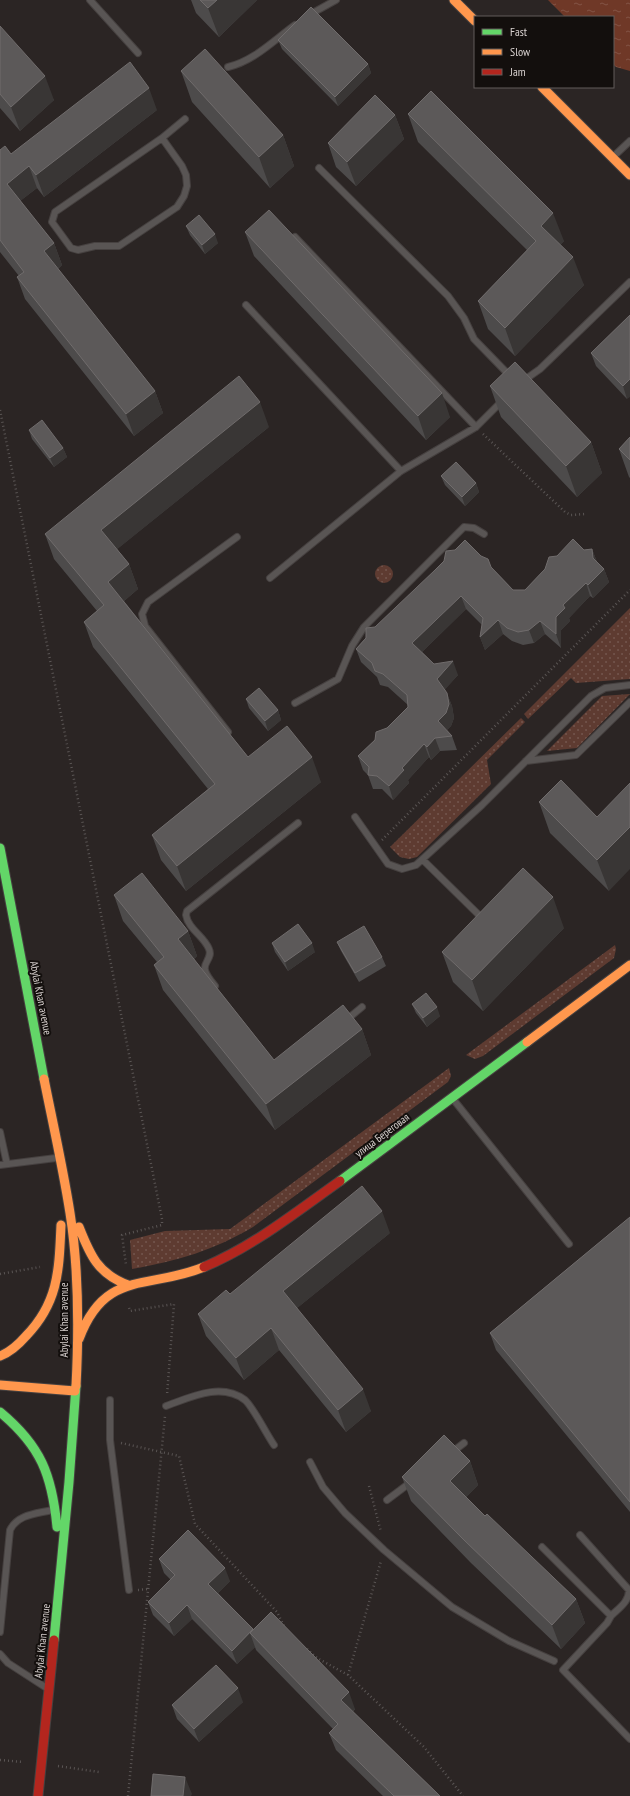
<svg xmlns="http://www.w3.org/2000/svg" width="630" height="1796" viewBox="0 0 630 1796" font-family="'PT Sans Narrow',sans-serif">
  <defs>
    <pattern id="grass-dots" width="8" height="8" patternUnits="userSpaceOnUse"><rect width="8" height="8" fill="#5e3b31"/><path d="M2 2h.1M6 6h.1" fill="none" stroke="#74564e" stroke-width="1.8" stroke-linecap="round"/></pattern>
    <pattern id="water-ripples" width="26" height="14" patternUnits="userSpaceOnUse"><rect width="26" height="14" fill="#6f3827"/><path d="M2 4q2-2 4 0t4 0M15 11q2-2 4 0t4 0" fill="none" stroke="#835445"/></pattern>
  </defs>
  <rect width="100%" height="100%" fill="#2b2524"/>
  <path fill="url(#grass-dots)" d="M375 574a9 9 0 1 1 18 0a9 9 0 1 1-18 0Z
    M630 608V679L576 683 571 678 528 719 524 714Z
    M630 694 577 748 547 751 602 696Z
    M521 718 525 722 487 760 491 784 417 857 409 859 400 857 390 847Z
    M615 945 616 949 614 958 483 1056 475 1059 466 1055Z
    M449 1068 451 1076 448 1082 253 1227C214 1250 178 1261 132 1269L130 1240 165 1231 230 1229Z"/>
  <path fill="url(#water-ripples)" d="M548 0H630V71L616 67 613 64V17H565Z"/>
  <g fill="none" stroke-linecap="round" stroke-linejoin="round">
    <defs>
      <path id="lane" d="M90 0 138 53
        M309 15 336 0
        M228 67C254 61 274 40 295 25
        M162 138 182 166 186 175 187 186 184 196 177 207 119 246H95L78 250 71 248 52 222 55 212 162 138 185 119
        M614 156 630 141
        M319 168 448 296 464 318 474 339 510 376
        M295 237 476 427
        M246 305 401 471
        M523 381 540 369 630 282
        M270 578 401 471 476 427 503 400
        M295 703 338 679 352 646 364 627 464 527 474 528 484 534
        M228 732 145 626 142 614 148 602 237 537
        M526 761 576 755 630 702
        M355 817 388 864 402 869 416 865 482 805 591 696 605 688 630 685
        M423 860 483 919
        M215 986C211 981 206 975 205 970 203 962 213 958 209 949 204 936 188 929 186 915L187 911 298 823
        M345 1021 362 1007
        M453 1099 569 1244
        M0 1132 7 1164
        M0 1165 56 1158
        M110 1400V1440L129 1590
        M166 1406C191 1397 221 1382 245 1400 253 1407 267 1435 274 1445
        M451 1453 464 1443
        M310 1462 323 1487 345 1513 384 1550 452 1607 509 1641 554 1661
        M387 1500 411 1482
        M580 1535 629 1590C629 1602 619 1608 611 1616
        M542 1547 611 1616 607 1623 563 1670 630 1739
        M0 1632 10 1530C18 1514 36 1514 52 1510
        M0 1654 8 1663 45 1687"/>
      <path id="fast" d="M0 848 44 1079
        M340 1181 527 1042
        M0 1412C41 1446 52 1475 57 1527
        M54 1640 69 1482 76 1386"/>
      <path id="slow" d="M454 0 475 21
        M542 87 630 175
        M527 1042 630 965
        M44 1079C53 1124 63 1168 70 1213 79 1270 79 1329 76 1386
        M79 1227C90 1255 98 1274 128 1285
        M79 1339C105 1269 148 1290 204 1267
        M0 1356C11 1352 19 1344 26 1336 59 1302 59 1269 61 1225
        M0 1385 75 1391"/>
      <path id="jam" d="M204 1267C254 1246 296 1212 340 1181
        M38 1796 54 1640"/>
    </defs>
    <use href="#lane" stroke="#464140" stroke-width="8"/>
    <use href="#fast" stroke="#464140" stroke-width="11"/>
    <use href="#slow" stroke="#464140" stroke-width="11"/>
    <use href="#jam" stroke="#464140" stroke-width="11"/>
    <path stroke="#5a5554" stroke-width="2.5" stroke-dasharray="1 3" stroke-linecap="butt" d="M0 410 162 1219V1225L122 1235 126 1265
      M483 434 565 512 571 515 585 514
      M382 840 630 590
      M0 1274 40 1267
      M129 1308 130 1311 174 1304 167 1395
      M121 1443 179 1456 195 1524 277 1612 284 1626
      M369 1486 381 1532
      M138 1590 148 1589
      M307 1649 317 1658 348 1675 424 1747 463 1796
      M348 1675 381 1561
      M0 1760 23 1762
      M58 1766 99 1772
      M128 1796 165 1416"/>
    <use href="#lane" stroke="#595554" stroke-width="6"/>
    <use href="#fast" stroke="#63d668" stroke-width="9"/>
    <use href="#slow" stroke="#ff974d" stroke-width="9"/>
    <use href="#jam" stroke="#b3261e" stroke-width="9"/>
  </g>
  <path fill="#4d4b4b" d="M191 0H257L219 37 196 13Z
    M0 26 54 100 20 131 0 108Z
    M278 40 368 64 371 73 338 106 282 49Z
    M181 71 283 135 294 166 270 188 192 102Z
    M157 110 44 197 37 188 20 201 54 243 62 265 58 269 155 391 163 413 134 436 25 299 17 277 19 276 0 252V150L11 154Z
    M408 114 564 241 560 245 584 285 515 356 488 329 478 301 527 250 418 142Z
    M395 115 404 139 356 186 336 167 328 143Z
    M186 226 218 243 205 254 190 235Z
    M245 232 450 417 426 440 254 256Z
    M630 315 627 399 596 366 591 353Z
    M490 386 591 442 602 473 577 497 501 417Z
    M269 427 117 549 129 564 138 589 124 601 248 757 321 782 186 891 161 860 152 835 208 789 93 647 84 622 97 611 54 559 45 534Z
    M29 430 63 448 67 457 54 467 32 439Z
    M630 437V478L629 477 619 449Z
    M441 476 476 483 479 492 465 506 445 485Z
    M592 549 597 562 604 569 609 582 593 598 590 596 569 618 570 621 561 630V648L545 634 534 643 523 645 512 641 503 634 485 650 480 637 482 625 466 609 422 652 434 664 458 675 445 689 452 706 454 718 451 726 447 730 452 736 457 750 440 751 431 760 429 757 408 780 409 783 393 800 382 789H373L368 775 363 770 358 756 408 707V705L388 687 380 685 377 677 361 662 356 649 375 627 491 567 513 590H525L557 556 584 550Z
    M246 699 278 710 281 720 268 731 249 708Z
    M539 802 597 817 609 891 550 833Z
    M114 895 188 931 197 956 194 959 274 1060 362 1029 371 1055 275 1130 163 990 154 965 157 962 123 921Z
    M564 928 483 1011 453 982 442 952Z
    M337 942 382 957 386 966 359 982 341 951Z
    M272 943 315 952 288 971 275 952Z
    M412 1004 440 1016 427 1027 416 1013Z
    M630 1217V1512L496 1350 490 1333Z
    M390 1233 297 1308 371 1411 346 1432 279 1350 244 1380 206 1336 198 1314 230 1294Z
    M470 1461 478 1485 466 1497 485 1516 576 1599 585 1623 561 1649 471 1563 411 1501 402 1477Z
    M159 1559 230 1581 218 1593 253 1629 355 1709 353 1712 440 1796H383L336 1750 329 1733 333 1729 256 1650 255 1647 237 1664 192 1619 174 1636 153 1615 148 1602 171 1580 164 1573Z
    M243 1702 199 1742 177 1719 172 1705Z"/>
  <path fill="#393635" d="M217 0H257L219 37 208 8Z
    M368 64 371 73 338 106 335 97Z
    M45 76 54 100 20 131 11 107Z
    M149 88 157 110 44 197 36 175Z
    M395 115 404 139 356 186 347 162Z
    M283 135 294 166 270 188 259 157Z
    M29 166 37 188 15 205 7 184Z
    M553 213 564 241 551 254 541 226Z
    M215 234 218 243 205 254 202 245Z
    M54 243 62 265 52 273 44 251Z
    M573 257 584 285 515 356 505 328Z
    M630 379V397L627 399 623 386Z
    M155 391 163 413 134 436 126 414Z
    M442 393 450 417 426 440 418 416Z
    M260 402 269 427 110 555 101 530Z
    M591 442 602 473 577 497 566 466Z
    M63 448 67 457 54 467 50 458Z
    M476 483 479 492 465 506 462 497Z
    M592 549 597 562 593 558Z
    M129 564 138 589 117 607 108 582Z
    M604 569 609 582 593 598 588 585Z
    M586 583 590 596 569 618 570 621 561 630V648L556 634V617L563 605Z
    M461 596 466 609 417 657 412 643Z
    M498 620 503 634 485 650 480 637Z
    M540 621 545 634 534 643 529 630Z
    M453 661 458 675 442 693 437 679Z
    M447 693 452 706 454 718 451 726 443 735 438 721Z
    M278 710 281 720 268 731 265 721Z
    M435 738 440 751 431 760 427 747Z
    M424 744 429 757 408 780 409 783 393 800 389 786 402 768Z
    M312 757 321 782 186 891 177 866Z
    M630 827V869L609 891 597 860Z
    M553 897 564 928 483 1011 472 980Z
    M188 931 197 956 187 964 178 939Z
    M312 943 315 952 288 971 285 962Z
    M437 1007 440 1016 427 1027 423 1018Z
    M362 1029 371 1055 275 1130 266 1104Z
    M382 1211 390 1233 291 1313 283 1291Z
    M271 1328 279 1350 244 1380 236 1358Z
    M363 1389 371 1411 346 1432 338 1410Z
    M470 1461 478 1485 458 1505 450 1481Z
    M225 1568 230 1581 213 1598 208 1584Z
    M576 1599 585 1623 561 1649 552 1625Z
    M187 1605 192 1619 174 1636 169 1623Z
    M250 1633 255 1647 237 1664 232 1651Z
    M238 1688 243 1702 199 1742 194 1729Z
    M349 1692 355 1709 347 1717 341 1700Z
    M185 1777 192 1794 191 1796H183Z"/>
  <path fill="#5c5959" stroke="#706c6c" d="M200 0H217L208 8Z
    M311 7 368 64 335 97 278 40Z
    M0 26 45 76 11 107 0 94Z
    M205 49 283 135 259 157 181 71Z
    M130 62 149 88 36 175 29 166 7 184 54 243 44 251 155 391 126 414 17 277 24 272 0 240V150L5 146 11 154Z
    M431 91 553 213 541 226 573 257 505 328 478 301 536 241 408 114Z
    M375 95 395 115 347 162 328 143Z
    M269 210 442 393 418 416 245 232Z
    M199 215 215 234 202 245 186 226Z
    M630 315V379L623 386 591 353Z
    M515 362 591 442 566 466 490 386Z
    M239 376 260 402 101 530 129 564 108 582 248 757 287 726 312 757 177 866 152 835 215 784 84 622 104 605 45 534Z
    M42 420 63 448 50 458 29 430Z
    M630 437V460L619 449Z
    M456 462 476 483 462 497 441 476Z
    M573 539 584 550 592 549 593 558 604 569 588 585 586 583 563 605 565 608 556 617V634L540 621 529 630 518 632 507 628 498 620 480 637 483 618 461 596 412 643 434 664 453 661 437 679 447 693 449 704 446 713 438 721 452 736 435 738 427 747 424 744 402 768 404 770 389 786 377 776 368 775 369 767 358 756 375 740 376 732 387 728 408 707 407 695 383 674 375 671 372 663 356 649 366 638V628L375 627 435 570 444 561 446 551 455 550 465 540 481 556 488 559 491 567 513 590H525L545 569 549 557 557 556Z
    M259 688 278 710 265 721 246 699Z
    M561 780 597 817 630 783V827L597 860 539 802Z
    M523 868 553 897 472 980 442 952Z
    M142 873 188 931 178 939 274 1060 343 1005 362 1029 266 1104 154 965 164 957 114 895Z
    M298 924 312 943 285 962 272 943Z
    M364 926 382 957 355 973 337 942Z
    M426 993 437 1007 423 1018 412 1004Z
    M362 1186 382 1211 283 1291 363 1389 338 1410 271 1328 236 1358 198 1314 226 1290 230 1294Z
    M630 1217V1502L490 1333Z
    M444 1435 470 1461 450 1481 485 1516 487 1514 576 1599 552 1625 463 1539 402 1477Z
    M188 1530 225 1568 208 1584 253 1629 232 1651 187 1605 169 1623 148 1602 175 1575 159 1559Z
    M271 1612 349 1692 341 1700 440 1796H394L329 1733 338 1724 250 1633Z
    M216 1665 238 1688 194 1729 172 1705Z
    M153 1774 185 1777 183 1796H151Z"/>
  <g text-anchor="middle" stroke-width="4" stroke-linejoin="round" paint-order="stroke">
    <g font-size="11" fill="#d8d1cf" stroke="#130f0d">
      <text transform="translate(41 998) rotate(79)" y="4">Abylai Khan avenue</text>
      <text transform="translate(382 1135) rotate(-37)" y="4">улица Береговая</text>
      <text transform="translate(64 1320) rotate(-90)" y="4">Abylai Khan avenue</text>
      <text transform="translate(42 1641) rotate(-84)" y="4">Abylai Khan avenue</text>
    </g>
  </g>
  <rect x="474" y="16" width="140" height="72" fill="#130f0d" stroke="#625d5b"/>
  <rect x="482" y="29" width="20" height="6" fill="#63d668" stroke="#625d5b"/>
  <text x="510" y="36" font-size="12" fill="#d8d1cf">Fast</text>
  <rect x="482" y="49" width="20" height="6" fill="#ff974d" stroke="#625d5b"/>
  <text x="510" y="56" font-size="12" fill="#d8d1cf">Slow</text>
  <rect x="482" y="69" width="20" height="6" fill="#b3261e" stroke="#625d5b"/>
  <text x="510" y="76" font-size="12" fill="#d8d1cf">Jam</text>
</svg>
